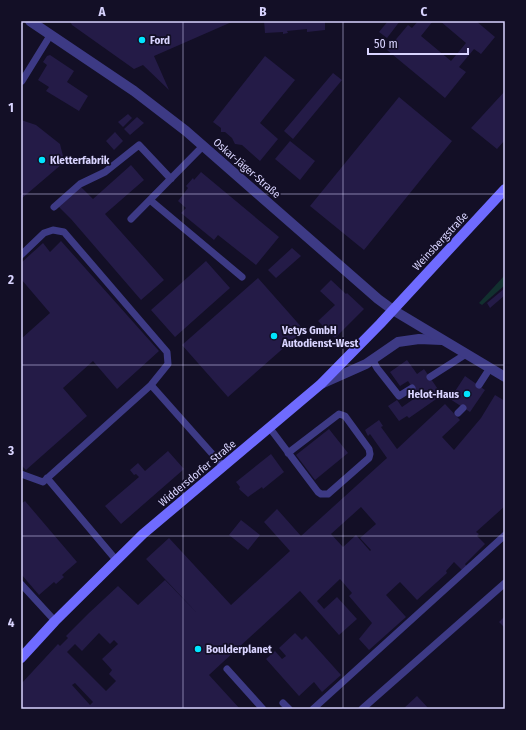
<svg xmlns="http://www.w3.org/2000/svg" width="526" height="730" viewBox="0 0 526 730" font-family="'Fira Sans Condensed',sans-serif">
  <rect width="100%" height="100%" fill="#130f26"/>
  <path fill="#12302f" d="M505 275V285L482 305 479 303Z"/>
  <path fill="#241b47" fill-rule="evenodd" d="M70 21H234L154 56 169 90 143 65 134 69 72 25Z
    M264 21H325V30L307 32V29L287 31 288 33 283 34V32L265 33Z
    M388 21H400L387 38 379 32Z
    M418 21H433L421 36 451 61 466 43 440 21H476L495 37 481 54 474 49 459 67 466 72 445 98 387 50 408 25 412 28Z
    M50 55 74 71 67 82 88 96 79 111 46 91 49 87 38 80 47 65 43 62 47 56Z
    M265 56 295 80 260 123 278 139 260 161 242 145 235 144 232 138 225 132H221V128L213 122Z
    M333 73 342 80 293 139 284 131Z
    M505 91V140L497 149 471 128Z
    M399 97 452 141 364 250 310 206Z
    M128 114 132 118 123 127 118 122Z
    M137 117 144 123 130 135 124 129Z
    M21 120 36 125 60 144 63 156 62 164 21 199Z
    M115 132 123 141 114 150 106 141Z
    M290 141 315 161 300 180 275 159Z
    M131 165 144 180 105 214 164 280 141 300 71 219 57 205 79 185 93 199Z
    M201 172 279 237 256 265 218 235 214 240 181 213 186 208 178 201 188 188 186 186 193 178 194 180Z
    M61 241 159 351 117 389 93 361 63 388 87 416 26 470 21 465V339L50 313 21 279V263L43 243 50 252Z
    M292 248 301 256 276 278 268 270Z
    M206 261 230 288 175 337 151 310Z
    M258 278 304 330 228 397 182 345Z
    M331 280 346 294 347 293 364 309 335 338 318 321 335 305 320 291Z
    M505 288V295L490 308 487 303Z
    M407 360 417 374 424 369 442 395 409 418 407 416 399 421 388 406 397 400 402 407 418 396 408 381 400 386 390 372Z
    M465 376 485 390 470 412 450 399Z
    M495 395 505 401V506L476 532 479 534 477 536 485 544 465 564 467 567 463 571 454 562 446 571 447 573 417 600 400 582 386 595 406 617 369 650 359 639 372 623 349 596 352 593 340 579 317 601 324 609 337 597 357 619 339 635 300 591 209 675 240 709H21V684L58 644 60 646 68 638 66 636 89 613 118 586 138 605 165 580 197 613 146 559 169 538 231 605 290 551 264 522 277 509 301 536 387 458 370 434 368 436 365 430 379 420 383 426 381 427 397 449 445 404 460 420 442 437 454 450 481 418ZM361 507 376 524 360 538 371 550 370 551 356 535 343 547 331 534ZM99 633 110 644 114 640 118 644 102 659 112 670 109 674 116 681 106 691 67 652 75 644 82 651ZM75 683 93 702 90 705 72 685Z
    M329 429 348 453 315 480 296 455Z
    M168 451 184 469 121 524 105 506 139 477 136 474 134 475 130 470 138 463 145 471Z
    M271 454 284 472 263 489 262 487 248 497 239 489 240 487 236 482Z
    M25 501 77 562 62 575 64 577 56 584 54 582 39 595 21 574V504Z
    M241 520 260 535 248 550 229 535Z
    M505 616V628L499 622Z
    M295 633 302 640 306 636 341 675 322 692 314 682 299 696 266 659 275 651 282 659 286 656 279 648Z
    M417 696 429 709H403Z"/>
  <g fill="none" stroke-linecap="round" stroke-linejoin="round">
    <path stroke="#3d3a85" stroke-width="7" d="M22 81 51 34
      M150 200 242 277
      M54 207 80 184 105 172 139 145 171 179
      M131 219 203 146
      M21 255 44 233 53 230 64 232 167 352 168 364 151 385 43 482 21 474
      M372 359 377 368 399 396 412 388
      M430 377 466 354
      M151 385 223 466
      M479 385 490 368
      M458 413 463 408
      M269 427 318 492 321 494H328L369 458 370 454 369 449 345 416 339 414 288 453
      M47 478 117 561
      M21 584 55 621
      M227 669 263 709
      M283 703 289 709
      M313 709 505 535
      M362 709 505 583"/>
    <path stroke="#3d3a85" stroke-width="10" d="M321 384 366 364 398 342 419 339 442 340"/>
    <path stroke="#3d3a85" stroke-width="10" d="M30 21 134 91 186 131 378 299 393 310 505 377"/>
    <path stroke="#6f6bff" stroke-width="10" d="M21 658 55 621 143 534 321 384 380 324 505 189"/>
  </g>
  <path fill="none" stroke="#d9d4ff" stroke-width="1" stroke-opacity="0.55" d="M183 21V709M343 21V709M21 194H505M21 365H505M21 536H505"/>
  <g fill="#00e5ff" stroke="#130f26" stroke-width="1.5">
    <circle cx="142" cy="40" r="4"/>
    <circle cx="42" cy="160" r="4"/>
    <circle cx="274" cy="336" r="4"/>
    <circle cx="467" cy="394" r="4"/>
    <circle cx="198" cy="649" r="4"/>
  </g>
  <g text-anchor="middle" stroke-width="3.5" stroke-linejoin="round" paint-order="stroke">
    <g font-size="11" font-weight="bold" fill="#d9d4ff" stroke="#130f26" text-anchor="start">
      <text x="150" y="44">Ford</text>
      <text x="50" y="164">Kletterfabrik</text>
      <text x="282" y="334">Vetys GmbH<tspan x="282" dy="13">Autodienst-West</tspan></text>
      <text x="459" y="398" text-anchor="end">Helot-Haus</text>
      <text x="206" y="653">Boulderplanet</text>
    </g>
    <g font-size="11" fill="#d9d4ff" stroke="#130f26">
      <text transform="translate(247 168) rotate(41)" y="4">Oskar-Jäger-Straße</text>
      <text transform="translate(440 241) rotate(-47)" y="4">Weinsbergstraße</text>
      <text transform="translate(197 473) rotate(-40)" y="4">Widdersdorfer Straße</text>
    </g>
  </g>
  <rect width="526" height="730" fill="none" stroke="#130f26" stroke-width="44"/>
  <path d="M368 48v6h100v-6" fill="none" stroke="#d9d4ff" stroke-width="2"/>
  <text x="374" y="48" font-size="12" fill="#d9d4ff" stroke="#130f26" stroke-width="3" paint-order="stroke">50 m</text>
  <rect x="22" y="22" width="482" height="686" fill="none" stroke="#d9d4ff" stroke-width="1.5"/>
  <g font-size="13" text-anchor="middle" font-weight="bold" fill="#d9d4ff">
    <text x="102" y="16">A</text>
    <text x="263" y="16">B</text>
    <text x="424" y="16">C</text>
    <text x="11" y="112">1</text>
    <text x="11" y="284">2</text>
    <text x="11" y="455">3</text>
    <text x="11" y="627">4</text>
  </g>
</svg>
